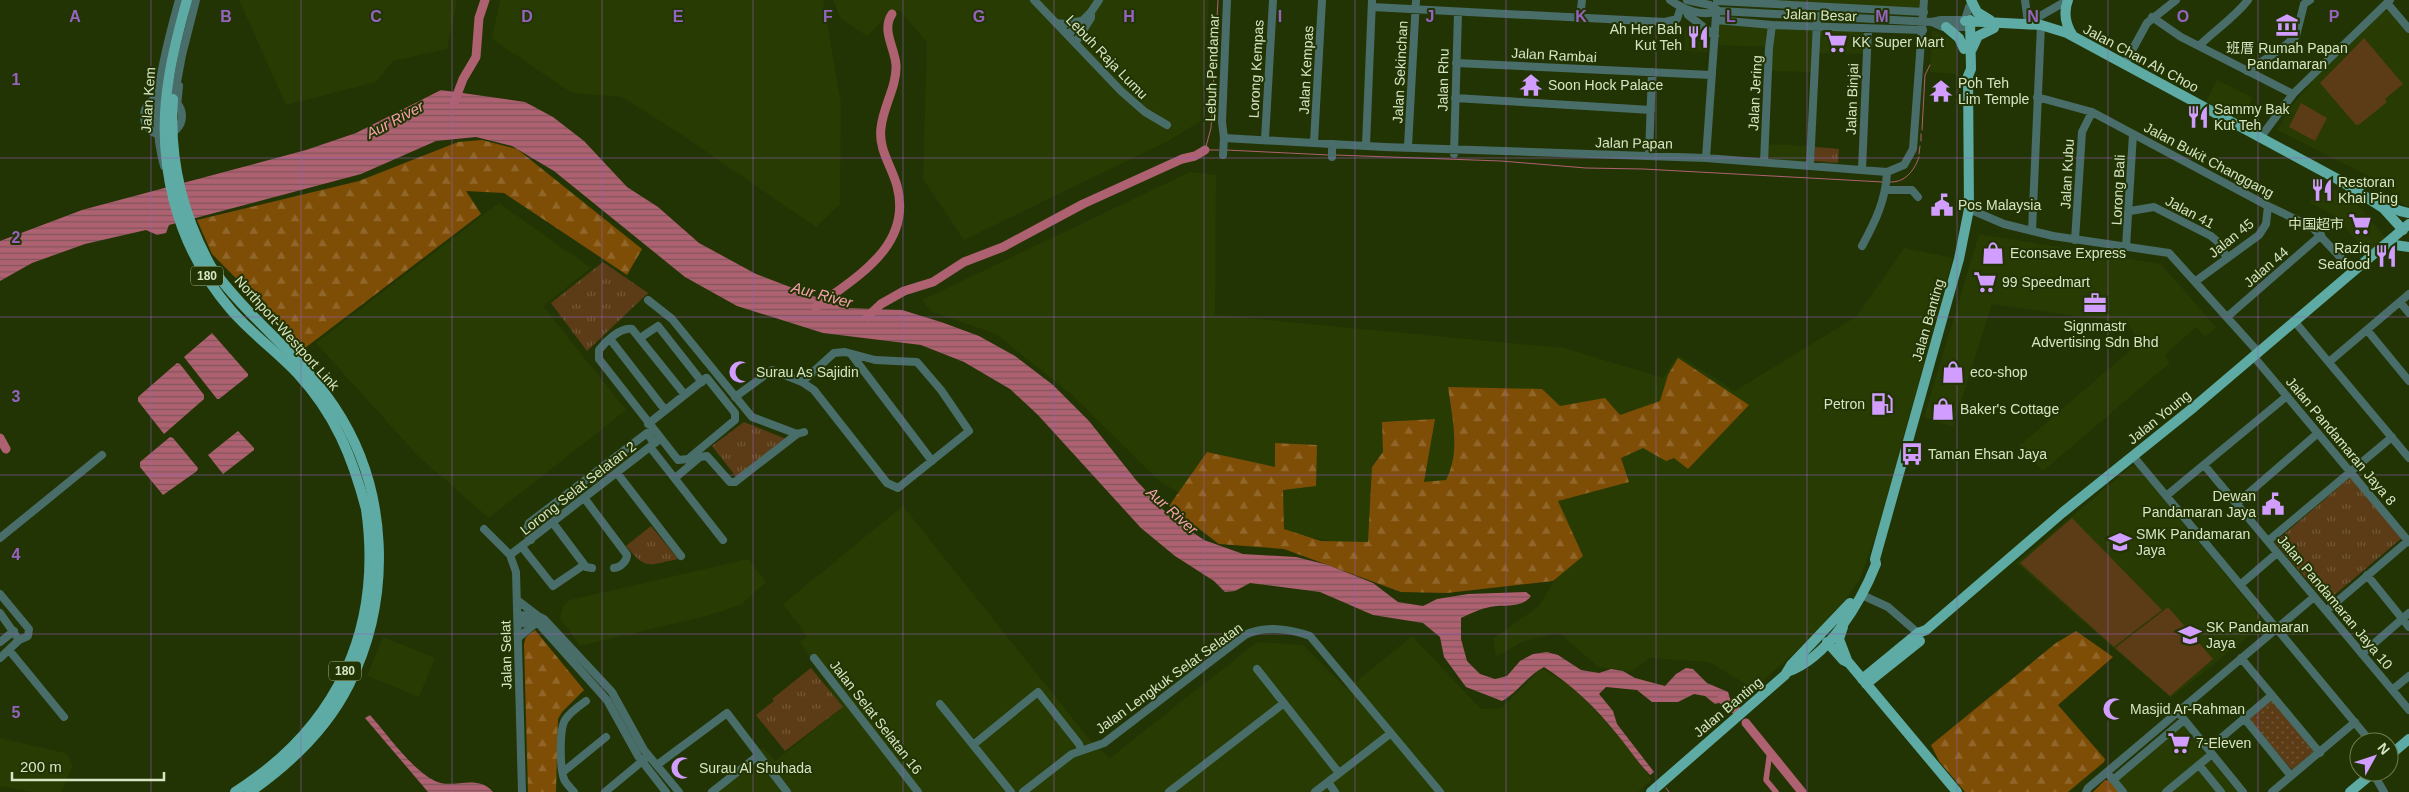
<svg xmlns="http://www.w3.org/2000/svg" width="2409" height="792" viewBox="0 0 2409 792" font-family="Helvetica,'Noto Sans SC',sans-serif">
  <defs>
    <pattern id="grass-tufts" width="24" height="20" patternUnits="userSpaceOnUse" patternTransform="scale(1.25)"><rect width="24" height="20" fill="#5b3c17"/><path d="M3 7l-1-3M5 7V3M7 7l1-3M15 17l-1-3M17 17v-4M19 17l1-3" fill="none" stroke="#725837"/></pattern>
    <pattern id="forest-firs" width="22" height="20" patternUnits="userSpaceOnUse" patternTransform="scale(1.25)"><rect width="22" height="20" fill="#7e4d06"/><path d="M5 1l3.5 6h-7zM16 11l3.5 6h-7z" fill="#906629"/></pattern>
    <pattern id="park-dots" width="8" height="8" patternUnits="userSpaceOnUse" patternTransform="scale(1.25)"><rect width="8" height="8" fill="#5b3c17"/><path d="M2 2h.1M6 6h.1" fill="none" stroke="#725837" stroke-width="1.8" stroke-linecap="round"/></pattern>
    <pattern id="water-rules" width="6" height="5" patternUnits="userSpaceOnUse" patternTransform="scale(1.25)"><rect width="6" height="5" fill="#ae6171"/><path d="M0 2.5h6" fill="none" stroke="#82565b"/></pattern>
  </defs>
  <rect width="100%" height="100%" fill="#233404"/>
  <path fill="#273b02" d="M239 0H457L447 49 393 61 376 82 286 105Z
    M500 0H823L841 103 840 204 816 227 682 135 622 97 572 93 492 39Z
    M833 0H1209L1201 121 1168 141 964 240 923 179 927 42 899 10 892 11 867 36 841 19Z
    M1756 0H1921V10Z
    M2387 8 2409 35V206L2406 207 2386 185 2277 130 2291 107 2314 80Z
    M1774 20 1814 23 1864 31 1863 54 1813 53V72L1770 71 1771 47 1716 45 1717 24 1774 26Z
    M1685 27 1705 29 1708 32V52L1684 51Z
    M1932 30 1956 42V74L1930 72Z
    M2217 80 2253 98 2241 120 2206 102Z
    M1766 144 1809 146 1808 163 1766 160Z
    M1190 172 1216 175 1215 315 1564 348 1663 378 1678 355 1735 391 1857 316 1904 248 1953 258 1879 526 1860 579 1842 605 1804 644 1754 689 1709 662 1649 658 1633 671 1598 667 1560 633 1524 641 1496 657 1493 639 1539 606 1572 550 1373 548 1232 524 1159 481 1072 395 996 334 932 312 922 300Z
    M2320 182 2353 200 2386 238 2368 254 2341 223 2339 218 2310 203Z
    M499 203 591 268 543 306 626 410 489 518 420 458 316 343Z
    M1979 234 2161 264 2216 327 2205 337 2196 327 2165 355 2170 363 2043 471 2019 446 2141 341 2126 323 1992 304 1953 427 1924 417Z
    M2132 466 2137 467 2265 623 2171 698 2016 563Z
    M903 506 1090 740 1110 758 1257 642 1303 645 1347 689 1412 636 1481 709 1502 708 1541 668 1574 687 1621 738 1652 780 1638 792H707L763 747 775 761 842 708 800 642 807 636 783 604Z
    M748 559 766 582 741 605 706 616 580 646 560 618 564 605 570 600Z
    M383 637 435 658 419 697 367 676Z
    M2182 724 2237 792H2126L2116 780Z
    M0 738 66 753 73 765 61 792H32L0 786Z"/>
  <path fill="url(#grass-tufts)" d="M1815 147 1839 149 1838 163 1814 161Z
    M603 262 648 293 587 351 551 303Z
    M744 422 786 439 737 478 712 446Z
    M2352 476 2403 537 2326 602 2275 542Z
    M651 526 678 559C648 565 647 571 626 546Z
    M811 668 843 707 785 751 756 715 774 701 772 699Z"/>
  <path fill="url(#forest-firs)" d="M482 140 517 149 642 249 627 275 504 193 466 191 481 214 305 348 212 254 197 220 359 181 458 142Z
    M1678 358 1749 405 1688 469 1674 458 1666 461 1643 448 1621 458 1629 482 1558 501 1583 556 1553 581 1447 593 1401 592 1284 549 1219 544 1169 506 1207 452 1275 467V443L1317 445 1316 486 1283 490 1284 529 1321 541 1368 542 1372 467 1383 452 1382 422 1435 419 1424 482 1446 480C1461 452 1452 417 1448 387L1542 389 1560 406 1605 398 1620 415 1660 401 1668 375Z
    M535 630 584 690 562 712 558 719 556 792H528L524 644 526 637Z
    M2076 631 2113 657 2058 705 2105 759 2104 762 2068 792H1965L1939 761 1931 745 2056 643Z
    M2105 780 2110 781 2119 792H2093Z"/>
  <path fill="url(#park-dots)" d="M2270 701 2275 702 2312 747 2313 752 2292 770 2249 719Z"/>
  <path fill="#5b3c17" d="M2364 38 2403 84 2385 99 2387 102 2360 124 2356 125 2320 83Z
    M2301 103 2327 118 2315 141 2289 127Z
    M2072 518 2162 610 2114 647 2020 563Z
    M2168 607 2213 659 2170 696 2115 648Z"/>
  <path fill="url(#water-rules)" d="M441 90 525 102 553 117 584 141 627 187 658 207 699 243 756 274 845 308 902 310 941 322 979 336 1015 356 1053 385 1089 421 1136 480 1170 517 1204 540 1243 554 1296 557 1328 565 1373 583 1398 602 1423 606 1437 599 1468 594 1526 592 1531 596C1521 609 1505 604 1490 607 1480 609 1471 613 1461 618V639L1467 661 1480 674 1495 679 1507 676 1520 661 1533 654 1547 652 1558 655 1581 670 1599 673 1611 669 1623 671 1635 678 1665 686 1676 674 1686 668 1693 669 1707 683 1728 692 1732 705 1728 709 1719 703 1715 704 1705 696 1694 694 1678 702H1652L1637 690 1606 687 1599 694 1613 711 1617 724 1654 772 1650 775C1637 762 1628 747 1616 733 1596 708 1571 684 1544 667 1528 675 1518 692 1502 701L1466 687 1444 657 1440 637 1423 623 1373 615 1320 592 1250 583 1235 591 1225 592 1214 581 1175 556 1141 528 1038 415 1010 389 964 362 921 345 823 333 737 306 685 277 554 171 512 146 476 137 436 141 361 174 169 225 166 233 157 235 146 230 85 244 32 263 0 281V241L82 210 306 150 356 133Z
    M212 333 248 374V376L219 399H217L184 357Z
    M177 363 180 364 204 395V399L164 434 138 401V397Z
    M238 431 254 448V450L223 474 208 455Z
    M170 437 173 438 198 468 197 471 163 495 140 467V462Z
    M370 715C388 735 411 769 435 781 452 790 477 773 493 792H428L365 718Z"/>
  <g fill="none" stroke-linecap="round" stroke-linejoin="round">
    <path stroke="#ae6171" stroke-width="1" d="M1218 0 1211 128 1205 150H1219
      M1922 130 1925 75 1930 65
      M1921 141V134
      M1226 150 1329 155
      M1919 154 1920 146
      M1335 155 1501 161 1586 168 1643 169 1883 182
      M1889 182C1905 183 1914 171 1919 157
      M1666 788 1669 792"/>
    <path stroke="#ae6171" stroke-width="5.5" d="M1770 751 1766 780 1776 792"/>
    <path stroke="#ae6171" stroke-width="9" d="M454 103 463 79 476 57 479 18 485 0
      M816 307C856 277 913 246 897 186 892 167 878 149 881 128 883 106 897 87 896 65 895 48 881 30 892 14
      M867 317 881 304 904 291 933 282 964 262 1003 247 1083 204 1182 159 1195 156 1205 150
      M0 438 6 449
      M1722 698 1736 710
      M1746 723 1802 792"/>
    <path stroke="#496d69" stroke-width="8" d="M1034 0 1121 91 1145 112 1167 125
      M1670 0C1684 10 1703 17 1719 11L1932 22 1941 20H1965L1969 7
      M1687 0 1710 5 1719 11
      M2025 0 2028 23 2068 0
      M1717 1 1924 12
      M2387 3 2409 29
      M1372 7 1665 22 1677 19 1681 7
      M1686 10 1688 15 1715 36
      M2152 17 2181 37 2293 94
      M1580 18 1582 0
      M1716 20 1772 25 1923 30
      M1932 22 1943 27H1965
      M1056 23 1064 24 1081 21
      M1069 34 1091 12 1099 0
      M1076 42 1091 18V12
      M2199 46C2215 30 2234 18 2248 0
      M1456 63 1711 75
      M2124 65 2147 23 2176 0
      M2247 71 2281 49 2296 36 2304 4 2310 0
      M175 93 182 55 196 0
      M2037 97 2092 112 2268 206 2312 227 2354 272
      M144 116a19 19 0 1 1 38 0a19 19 0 1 1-38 0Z
      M1455 98 1651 110
      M1224 138 1384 147 1706 158 1887 172 1904 165 1913 149 1924 0
      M2260 138 2293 94 2390 0
      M1265 139 1273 0
      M1314 142 1322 0
      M1332 144V157
      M1366 145 1372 0
      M1408 146 1416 0
      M1454 154 1458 12
      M1223 155 1224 138 1222 122 1227 0
      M1649 155 1652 72
      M1706 158 1716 15
      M1764 162 1769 48 1772 25
      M1810 165 1817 22
      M1862 169 1868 29
      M1887 190H1912L1918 197
      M1969 209 2004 224 2053 236 2169 253 2259 353
      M2130 211 2154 207 2211 236 2218 242 2227 258
      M2032 231 2041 25
      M2075 240 2082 132 2092 112
      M1862 246C1875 222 1886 200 1887 172
      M2126 247 2133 134
      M2196 281 2259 235 2266 224 2268 206
      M648 300 672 319 752 417 797 434 804 432
      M2400 302 2409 313
      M2227 317 2321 235
      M2295 322 2409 458
      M2367 330 2409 381
      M640 338 658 326 702 382
      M610 339 665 410
      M851 354 932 461
      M2254 357 2409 542
      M2329 362 2409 294
      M685 395 632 329C620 327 605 342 599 350V359L678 460 688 459 735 420V413L707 378
      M735 397 772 370 802 382 814 390 887 483 898 488 969 431 941 390 917 362 875 360 845 352 834 353 802 382
      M648 424 706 378
      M650 447 723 540
      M2133 456 2371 742
      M2204 465 2409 710
      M617 473 681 556
      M675 478 700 457 707 456 730 482H735L797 434
      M2166 496 2287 396
      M585 499 627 555C627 561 620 568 614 568
      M2236 504 2318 433
      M553 523 586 567 592 568
      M484 529 510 555 516 572 522 792
      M0 538 102 455
      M531 540 526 532 529 523 647 433 654 443
      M2268 541 2392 437
      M522 547 553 586 584 565
      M510 555 660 439
      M2367 575 2409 627
      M2240 585 2277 553
      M0 594 29 629 28 636 19 640
      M1862 595 1888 607 1918 633
      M517 600 538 616
      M2326 611 2409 540
      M0 613 19 640 0 658
      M518 615 538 616 544 619 612 692 644 750 679 792
      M518 623 539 624 607 700 638 756 666 792
      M518 638 536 623
      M0 642 14 631
      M9 650 64 717
      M2362 654 2409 613
      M814 658 918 792
      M2241 658 2320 753
      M1257 669 1339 773
      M2392 690 2409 676
      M940 704 1011 792
      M2178 712 2243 792
      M2244 718 2291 776
      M973 745 1038 692 1079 744 1081 750
      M2208 749 2272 695
      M657 765 727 713 787 792
      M2199 765 2221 792
      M563 772 606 737
      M2373 773 2384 792
      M2111 777 2123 792
      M2113 780 2184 720
      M1328 782 1335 792
      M574 792C571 788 566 784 564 779 560 768 559 730 565 720 570 712 579 706 586 701
      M605 792 646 758
      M712 792 759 755
      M1023 792 1072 754 1104 743 1245 635C1264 625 1290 629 1310 636L1440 792
      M1169 792 1284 703
      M1315 792 1391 733
      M2086 792 2088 788 2314 597
      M2166 792 2212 754
      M2272 792 2355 722"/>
    <path stroke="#5daba4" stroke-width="10" d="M1971 0 1977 12 1990 20
      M2068 0C2063 13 2065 24 2073 36
      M1965 21 2041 25 2067 33 2341 181 2383 208 2403 230
      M1946 27 1959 38 1964 49
      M1972 49 1978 36 1994 28
      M2381 202 2400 211 2409 213
      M2383 249 2395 245 2409 247
      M212 268C248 318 300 355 334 406 389 488 393 597 349 685 327 729 290 764 250 792
      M1843 627 1839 639 1847 660
      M1827 642 1843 660 1849 663 1957 792
      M1787 672C1828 658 1861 602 1876 564L1875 559 1959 259 1969 209 1968 76 1971 69 1970 20
      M1862 679 1918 633 1926 630 2062 513 2194 407 2409 224
      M1866 684 1920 641
      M2389 756 2409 739
      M235 792C337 727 383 630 366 509
      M1651 792 1785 675 1791 665 1850 603
      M2350 792 2374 772"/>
    <path stroke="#496d69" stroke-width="8" d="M177 106 179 86
      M164 166C148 109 164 55 179 0"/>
    <path stroke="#5daba4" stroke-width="10" d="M187 0C180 25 173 51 169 77 155 161 175 245 231 310 251 333 276 351 297 373 335 414 352 456 366 509
      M173 99C169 159 182 215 212 268"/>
  </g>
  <path fill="none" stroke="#9664c0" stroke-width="1" stroke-opacity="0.55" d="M151 0V792M301 0V792M452 0V792M602 0V792M753 0V792M903 0V792M1054 0V792M1204 0V792M1355 0V792M1506 0V792M1656 0V792M1807 0V792M1957 0V792M2108 0V792M2258 0V792M0 158H2409M0 317H2409M0 475H2409M0 634H2409"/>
  <defs>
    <symbol id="museum-bare" viewBox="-9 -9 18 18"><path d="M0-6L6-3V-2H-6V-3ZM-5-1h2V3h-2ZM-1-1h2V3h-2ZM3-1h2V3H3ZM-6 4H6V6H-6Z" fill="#d19dfe" stroke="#233404" stroke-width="2.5" paint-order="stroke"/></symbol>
    <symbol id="restaurant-bare" viewBox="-9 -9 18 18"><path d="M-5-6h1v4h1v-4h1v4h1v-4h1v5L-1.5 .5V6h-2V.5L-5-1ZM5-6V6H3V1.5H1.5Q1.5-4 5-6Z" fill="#d19dfe" stroke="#233404" stroke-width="2.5" paint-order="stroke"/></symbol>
    <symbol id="supermarket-bare" viewBox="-9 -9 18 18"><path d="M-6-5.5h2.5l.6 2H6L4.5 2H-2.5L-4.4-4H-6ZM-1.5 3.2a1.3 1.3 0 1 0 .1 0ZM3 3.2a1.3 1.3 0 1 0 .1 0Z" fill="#d19dfe" stroke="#233404" stroke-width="2.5" paint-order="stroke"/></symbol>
    <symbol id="temple-bare" viewBox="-9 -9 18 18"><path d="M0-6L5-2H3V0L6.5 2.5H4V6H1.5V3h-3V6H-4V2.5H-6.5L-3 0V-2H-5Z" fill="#d19dfe" stroke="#233404" stroke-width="2.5" paint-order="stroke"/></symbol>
    <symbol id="civic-bare" viewBox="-9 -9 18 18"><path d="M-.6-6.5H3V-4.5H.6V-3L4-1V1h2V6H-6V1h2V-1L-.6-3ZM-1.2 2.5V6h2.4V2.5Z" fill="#d19dfe" stroke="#233404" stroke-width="2.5" paint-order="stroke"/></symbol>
    <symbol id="shop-bare" viewBox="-9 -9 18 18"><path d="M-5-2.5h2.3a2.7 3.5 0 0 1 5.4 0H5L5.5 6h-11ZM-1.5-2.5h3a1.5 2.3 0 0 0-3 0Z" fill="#d19dfe" stroke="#233404" stroke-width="2.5" paint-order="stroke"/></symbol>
    <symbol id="office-bare" viewBox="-9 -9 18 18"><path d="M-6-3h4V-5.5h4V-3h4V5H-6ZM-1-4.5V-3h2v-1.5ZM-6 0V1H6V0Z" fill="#d19dfe" stroke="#233404" stroke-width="2.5" paint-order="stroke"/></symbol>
    <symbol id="mosque-bare" viewBox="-9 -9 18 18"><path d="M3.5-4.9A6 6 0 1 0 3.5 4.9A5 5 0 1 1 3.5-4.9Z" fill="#d19dfe" stroke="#233404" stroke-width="2.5" paint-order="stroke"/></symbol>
    <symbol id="fuel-bare" viewBox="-9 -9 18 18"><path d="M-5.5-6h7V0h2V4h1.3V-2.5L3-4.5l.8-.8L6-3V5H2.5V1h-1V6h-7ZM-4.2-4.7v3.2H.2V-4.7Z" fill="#d19dfe" stroke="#233404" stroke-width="2.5" paint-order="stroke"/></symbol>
    <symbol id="bus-bare" viewBox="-9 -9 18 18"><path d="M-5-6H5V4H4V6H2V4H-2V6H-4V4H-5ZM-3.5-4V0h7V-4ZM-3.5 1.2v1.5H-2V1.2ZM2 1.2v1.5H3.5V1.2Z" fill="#d19dfe" stroke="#233404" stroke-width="2.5" paint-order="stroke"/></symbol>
    <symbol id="school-bare" viewBox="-9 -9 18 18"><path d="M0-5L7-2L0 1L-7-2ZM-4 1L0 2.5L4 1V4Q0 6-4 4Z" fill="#d19dfe" stroke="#233404" stroke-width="2.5" paint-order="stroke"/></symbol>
  </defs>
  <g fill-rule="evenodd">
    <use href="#museum-bare" x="2271" y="9" width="32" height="32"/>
    <use href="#restaurant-bare" x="1682" y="21" width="32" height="32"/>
    <use href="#supermarket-bare" x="1820" y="26" width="32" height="32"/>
    <use href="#temple-bare" x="1515" y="69" width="32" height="32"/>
    <use href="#temple-bare" x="1925" y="75" width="32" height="32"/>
    <use href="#restaurant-bare" x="2182" y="101" width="32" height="32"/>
    <use href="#restaurant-bare" x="2306" y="174" width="32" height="32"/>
    <use href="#civic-bare" x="1926" y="189" width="32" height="32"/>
    <use href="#supermarket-bare" x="2344" y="208" width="32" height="32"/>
    <use href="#shop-bare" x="1977" y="237" width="32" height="32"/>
    <use href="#restaurant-bare" x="2370" y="240" width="32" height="32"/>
    <use href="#supermarket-bare" x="1969" y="266" width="32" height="32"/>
    <use href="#office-bare" x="2079" y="287" width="32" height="32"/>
    <use href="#mosque-bare" x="724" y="356" width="32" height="32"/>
    <use href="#shop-bare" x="1937" y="356" width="32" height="32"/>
    <use href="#fuel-bare" x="1866" y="388" width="32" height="32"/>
    <use href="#shop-bare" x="1927" y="393" width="32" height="32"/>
    <use href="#bus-bare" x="1896" y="438" width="32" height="32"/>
    <use href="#civic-bare" x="2257" y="488" width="32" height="32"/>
    <use href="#school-bare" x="2104" y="526" width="32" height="32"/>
    <use href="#school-bare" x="2174" y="619" width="32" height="32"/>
    <use href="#mosque-bare" x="2098" y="693" width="32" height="32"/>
    <use href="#supermarket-bare" x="2163" y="727" width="32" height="32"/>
    <use href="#mosque-bare" x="666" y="752" width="32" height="32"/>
  </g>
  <g text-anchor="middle" stroke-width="4" stroke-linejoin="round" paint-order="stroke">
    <g fill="#233404" stroke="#a0b08a" stroke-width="1">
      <rect x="191" y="266.5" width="32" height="19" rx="4"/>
      <rect x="329" y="661.5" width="32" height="19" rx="4"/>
    </g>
    <g font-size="12" font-weight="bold" fill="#d6e5c4">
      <text x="207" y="280">180</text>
      <text x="345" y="675">180</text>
    </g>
    <g font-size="14" fill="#d6e5c4" stroke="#233404">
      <text transform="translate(1820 15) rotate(2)" y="5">Jalan Besar</text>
      <text transform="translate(1554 55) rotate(3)" y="5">Jalan Rambai</text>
      <text transform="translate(1107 57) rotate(46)" y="5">Lebuh Raja Lumu</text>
      <text transform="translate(2141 58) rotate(28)" y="5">Jalan Chan Ah Choo</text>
      <text transform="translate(1212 68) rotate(-88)" y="5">Lebuh Pendamar</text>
      <text transform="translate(1256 69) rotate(-87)" y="5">Lorong Kempas</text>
      <text transform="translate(1306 70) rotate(-87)" y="5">Jalan Kempas</text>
      <text transform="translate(1400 72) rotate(-87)" y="5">Jalan Sekinchan</text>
      <text transform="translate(1443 80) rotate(-89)" y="5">Jalan Rhu</text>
      <text transform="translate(1755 93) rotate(-87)" y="5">Jalan Jering</text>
      <text transform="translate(1852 99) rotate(-88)" y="5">Jalan Binjai</text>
      <text transform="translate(148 100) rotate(-86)" y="5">Jalan Kem</text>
      <text transform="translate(1634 143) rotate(1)" y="5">Jalan Papan</text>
      <text transform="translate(2209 160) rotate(28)" y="5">Jalan Bukit Changgang</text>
      <text transform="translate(2067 174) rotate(-87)" y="5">Jalan Kubu</text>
      <text transform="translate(2118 190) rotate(-87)" y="5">Lorong Bali</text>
      <text transform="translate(2190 212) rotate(28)" y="5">Jalan 41</text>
      <text transform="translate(2231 238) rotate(-39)" y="5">Jalan 45</text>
      <text transform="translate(2266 267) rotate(-41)" y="5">Jalan 44</text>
      <text transform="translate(1928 320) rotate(-74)" y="5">Jalan Banting</text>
      <text transform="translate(287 333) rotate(48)" y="5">Northport-Westport Link</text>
      <text transform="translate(2159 417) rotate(-39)" y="5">Jalan Young</text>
      <text transform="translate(2341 441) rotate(50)" y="5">Jalan Pandamaran Jaya 8</text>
      <text transform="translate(578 488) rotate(-38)" y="5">Lorong Selat Selatan 2</text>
      <text transform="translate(2335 602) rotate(50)" y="5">Jalan Pandamaran Jaya 10</text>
      <text transform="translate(506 655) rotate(-91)" y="5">Jalan Selat</text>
      <text transform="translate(1169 678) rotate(-36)" y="5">Jalan Lengkuk Selat Selatan</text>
      <text transform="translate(1728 707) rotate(-40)" y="5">Jalan Banting</text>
      <text transform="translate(876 717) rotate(52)" y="5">Jalan Selat Selatan 16</text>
    </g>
    <g font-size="14" fill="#d6e5c4" stroke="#233404" text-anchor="start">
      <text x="1682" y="34" text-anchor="end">Ah Her Bah<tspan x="1682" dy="16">Kut Teh</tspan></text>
      <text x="1852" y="47">KK Super Mart</text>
      <text x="2287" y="53" text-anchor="middle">班厝 Rumah Papan<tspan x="2287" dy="16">Pandamaran</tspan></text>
      <text x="1958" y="88">Poh Teh<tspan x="1958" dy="16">Lim Temple</tspan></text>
      <text x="1548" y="90">Soon Hock Palace</text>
      <text x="2214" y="114">Sammy Bak<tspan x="2214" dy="16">Kut Teh</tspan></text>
      <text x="2338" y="187">Restoran<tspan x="2338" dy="16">Khai Ping</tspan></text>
      <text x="1958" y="210">Pos Malaysia</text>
      <text x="2344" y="229" text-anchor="end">中国超市</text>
      <text x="2370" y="253" text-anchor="end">Raziq<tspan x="2370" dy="16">Seafood</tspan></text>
      <text x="2010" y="258">Econsave Express</text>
      <text x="2002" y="287">99 Speedmart</text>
      <text x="2095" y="331" text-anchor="middle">Signmastr<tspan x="2095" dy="16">Advertising Sdn Bhd</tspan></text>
      <text x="756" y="377">Surau As Sajidin</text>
      <text x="1970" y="377">eco-shop</text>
      <text x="1865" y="409" text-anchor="end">Petron</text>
      <text x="1960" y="414">Baker's Cottage</text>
      <text x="1928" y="459">Taman Ehsan Jaya</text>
      <text x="2256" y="501" text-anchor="end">Dewan<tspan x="2256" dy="16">Pandamaran Jaya</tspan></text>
      <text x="2136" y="539">SMK Pandamaran<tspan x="2136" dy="16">Jaya</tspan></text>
      <text x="2206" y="632">SK Pandamaran<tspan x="2206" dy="16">Jaya</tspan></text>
      <text x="2130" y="714">Masjid Ar-Rahman</text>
      <text x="2196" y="748">7-Eleven</text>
      <text x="699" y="773">Surau Al Shuhada</text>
    </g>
    <g font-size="15" font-style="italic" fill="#f8a2b1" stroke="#233404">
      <text transform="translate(395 120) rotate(-28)" y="5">Aur River</text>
      <text transform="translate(822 295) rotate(15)" y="5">Aur River</text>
      <text transform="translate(1172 511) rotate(42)" y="5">Aur River</text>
    </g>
  </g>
  <g font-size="16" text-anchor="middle" font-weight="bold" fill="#9664c0" stroke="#233404" stroke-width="4" stroke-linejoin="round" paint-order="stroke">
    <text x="75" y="22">A</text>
    <text x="226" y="22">B</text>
    <text x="376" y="22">C</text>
    <text x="527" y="22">D</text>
    <text x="678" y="22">E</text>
    <text x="828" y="22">F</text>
    <text x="979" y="22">G</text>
    <text x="1129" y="22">H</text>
    <text x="1280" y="22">I</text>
    <text x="1430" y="22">J</text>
    <text x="1581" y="22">K</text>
    <text x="1731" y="22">L</text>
    <text x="1882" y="22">M</text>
    <text x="2033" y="22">N</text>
    <text x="2183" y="22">O</text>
    <text x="2334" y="22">P</text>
    <text x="16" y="85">1</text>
    <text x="16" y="243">2</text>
    <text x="16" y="402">3</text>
    <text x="16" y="560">4</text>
    <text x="16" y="718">5</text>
  </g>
  <g transform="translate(2374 757) rotate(50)"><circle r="24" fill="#233404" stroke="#6b7b51"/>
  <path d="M0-4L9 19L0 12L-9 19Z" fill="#d19dfe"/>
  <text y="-8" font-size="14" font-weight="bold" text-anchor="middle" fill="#d6e5c4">N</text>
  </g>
  <path d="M12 772v8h152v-8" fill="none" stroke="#d6e5c4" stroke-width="2.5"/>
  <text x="20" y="772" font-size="15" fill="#d6e5c4" stroke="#233404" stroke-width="4" paint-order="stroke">200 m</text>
</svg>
